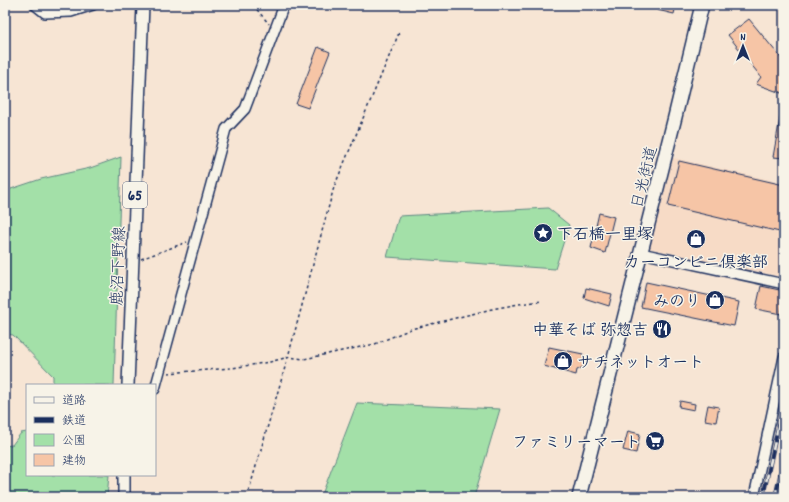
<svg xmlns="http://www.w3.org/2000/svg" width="789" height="502" viewBox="0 0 789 502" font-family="Dekko,'Klee One',sans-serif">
  <rect width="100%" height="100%" fill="#f7e5d4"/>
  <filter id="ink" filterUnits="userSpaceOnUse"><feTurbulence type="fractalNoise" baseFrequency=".025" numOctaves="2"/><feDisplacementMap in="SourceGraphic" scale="8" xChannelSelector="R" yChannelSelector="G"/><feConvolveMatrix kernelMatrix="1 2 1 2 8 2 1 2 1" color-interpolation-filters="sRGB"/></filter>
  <g filter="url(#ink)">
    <path fill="#f7dbc6" d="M669 157 784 183V277L649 248Z"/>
    <path fill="#a3e0a8" stroke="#5f8883" d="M121 157 114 385H53V376L13 335 5 334V191L41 179 90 168Z
      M548 208 569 225 555 269 387 257 399 216Z
      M357 403 500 409 474 497H321Z
      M27 432V475H109L107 497H5V446L12 445 21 433Z"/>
    <path fill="#f6c5a6" stroke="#1b2f5e" d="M658 5H676L674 14 657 10Z
      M749 19 781 58 784 59V94L756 84 761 77 728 35Z
      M318 47 330 52 308 108 296 104Z
      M781 113 784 114V158L773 157Z
      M679 161 784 185V233L668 206Z
      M599 213 614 217 605 253 591 248Z
      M646 282 739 302 734 326 641 307Z
      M761 286 784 291V299L781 314 756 309Z
      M586 288 612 294 609 306 584 298Z
      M549 347 583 354V356L587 365 577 370 576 375 544 366Z
      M680 401 695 404 694 410 679 407Z
      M708 405 719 407 716 422 705 420Z
      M628 431 640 434 636 453 623 450Z"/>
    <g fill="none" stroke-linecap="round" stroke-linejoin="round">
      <defs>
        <path id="minor" d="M35 5 45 13 71 12 93 5
          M641 253 784 284
          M155 389 226 129 245 109 284 5
          M754 497 784 357"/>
        <path id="major" d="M128 385 143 5
          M124 497V475"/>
        <path id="highway" d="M579 497 675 117 702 5"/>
      </defs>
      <use href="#minor" stroke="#1b2f5e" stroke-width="12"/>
      <use href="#major" stroke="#1b2f5e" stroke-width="14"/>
      <use href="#highway" stroke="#1b2f5e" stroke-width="16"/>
      <path stroke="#1b2f5e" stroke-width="1.5" stroke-dasharray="3 3" stroke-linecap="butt" d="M253 5 269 24
        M141 259 187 242
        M168 373 232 368 270 362 288 357 304 359 375 344 411 329 492 309 519 304 542 301
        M247 497 288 357 334 187 399 33"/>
      <use href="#minor" stroke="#f7f3e8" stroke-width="9"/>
      <use href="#major" stroke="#f7f3e8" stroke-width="11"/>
      <use href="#highway" stroke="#f7f3e8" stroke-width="13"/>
      <defs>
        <path id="rail" d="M763 497 784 399
          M775 497 784 458"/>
      </defs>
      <use href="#rail" stroke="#1b2f5e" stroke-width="4"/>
      <use href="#rail" stroke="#f7f3e8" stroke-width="2.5" stroke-dasharray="8" stroke-linecap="butt"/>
    </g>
  </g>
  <defs>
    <symbol id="sight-disc" viewBox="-11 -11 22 22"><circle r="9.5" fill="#1b2f5e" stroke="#f7f3e8"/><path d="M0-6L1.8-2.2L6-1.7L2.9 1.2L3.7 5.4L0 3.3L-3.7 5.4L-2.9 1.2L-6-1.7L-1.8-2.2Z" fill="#fff"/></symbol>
    <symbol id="shop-disc" viewBox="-11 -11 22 22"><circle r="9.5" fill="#1b2f5e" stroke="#f7f3e8"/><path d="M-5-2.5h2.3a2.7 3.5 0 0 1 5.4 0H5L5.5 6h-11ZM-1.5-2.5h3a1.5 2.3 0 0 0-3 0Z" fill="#fff"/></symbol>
    <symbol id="restaurant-disc" viewBox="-11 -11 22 22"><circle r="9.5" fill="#1b2f5e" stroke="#f7f3e8"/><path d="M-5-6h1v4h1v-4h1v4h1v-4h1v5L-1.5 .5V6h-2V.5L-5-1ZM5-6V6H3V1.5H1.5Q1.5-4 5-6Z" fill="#fff"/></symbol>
    <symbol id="supermarket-disc" viewBox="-11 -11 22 22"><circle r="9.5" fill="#1b2f5e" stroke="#f7f3e8"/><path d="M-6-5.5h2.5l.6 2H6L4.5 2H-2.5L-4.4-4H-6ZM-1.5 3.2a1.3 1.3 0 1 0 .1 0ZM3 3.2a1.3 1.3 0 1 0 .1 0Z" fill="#fff"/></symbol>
  </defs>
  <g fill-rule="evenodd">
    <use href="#sight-disc" x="532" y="222" width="22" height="22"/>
    <use href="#shop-disc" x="685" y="228" width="22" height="22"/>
    <use href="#shop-disc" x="704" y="289" width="22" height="22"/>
    <use href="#restaurant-disc" x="651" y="318" width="22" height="22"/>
    <use href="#shop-disc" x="552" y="350" width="22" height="22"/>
    <use href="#supermarket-disc" x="644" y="430" width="22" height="22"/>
  </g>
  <g text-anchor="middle" stroke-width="3" stroke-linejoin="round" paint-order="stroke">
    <rect fill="#f7f3e8" stroke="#5d6a87" stroke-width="1" x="123" y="182" width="24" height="26" rx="3"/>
    <g font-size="15" font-weight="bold" fill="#1b2f5e">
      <text x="135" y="200">65</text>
    </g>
    <g font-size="16" fill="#1b2f5e" stroke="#f7f3e8">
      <text transform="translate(643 177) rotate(-76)" y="6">日光街道</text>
      <text transform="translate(117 266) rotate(-88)" y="6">鹿沼下野線</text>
    </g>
    <g font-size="16" font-weight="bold" fill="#1b2f5e" stroke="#f7f3e8" text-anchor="end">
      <text x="557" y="239" text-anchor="start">下石橋一里塚</text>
      <text x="696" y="267" text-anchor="middle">カーコンビニ倶楽部</text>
      <text x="701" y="306">みのり</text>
      <text x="648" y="335">中華そば 弥惣吉</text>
      <text x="577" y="367" text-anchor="start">サチネットオート</text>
      <text x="641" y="447">ファミリーマート</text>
    </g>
  </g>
  <rect width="789" height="502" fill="none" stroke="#f7f3e8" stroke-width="20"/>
  <rect x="10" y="10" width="769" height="482" fill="none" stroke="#1b2f5e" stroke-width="1.5" filter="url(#ink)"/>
  <rect x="26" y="384" width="130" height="92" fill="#f7f3e8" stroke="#9fa5b1"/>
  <rect x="34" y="397" width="20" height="6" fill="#f7f3e8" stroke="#9fa5b1"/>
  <text x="62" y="404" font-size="12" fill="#1b2f5e">道路</text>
  <rect x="34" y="417" width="20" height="6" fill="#1b2f5e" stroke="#9fa5b1"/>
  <text x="62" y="424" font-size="12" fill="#1b2f5e">鉄道</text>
  <rect x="34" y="434" width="20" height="12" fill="#a3e0a8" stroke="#9fa5b1"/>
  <text x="62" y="444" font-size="12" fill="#1b2f5e">公園</text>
  <rect x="34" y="454" width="20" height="12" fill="#f6c5a6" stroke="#9fa5b1"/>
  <text x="62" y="464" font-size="12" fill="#1b2f5e">建物</text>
  <g transform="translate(743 46)" stroke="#f7f3e8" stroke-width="3" paint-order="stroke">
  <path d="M0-3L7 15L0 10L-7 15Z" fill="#1b2f5e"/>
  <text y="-6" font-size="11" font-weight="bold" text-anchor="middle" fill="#1b2f5e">N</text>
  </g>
</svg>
